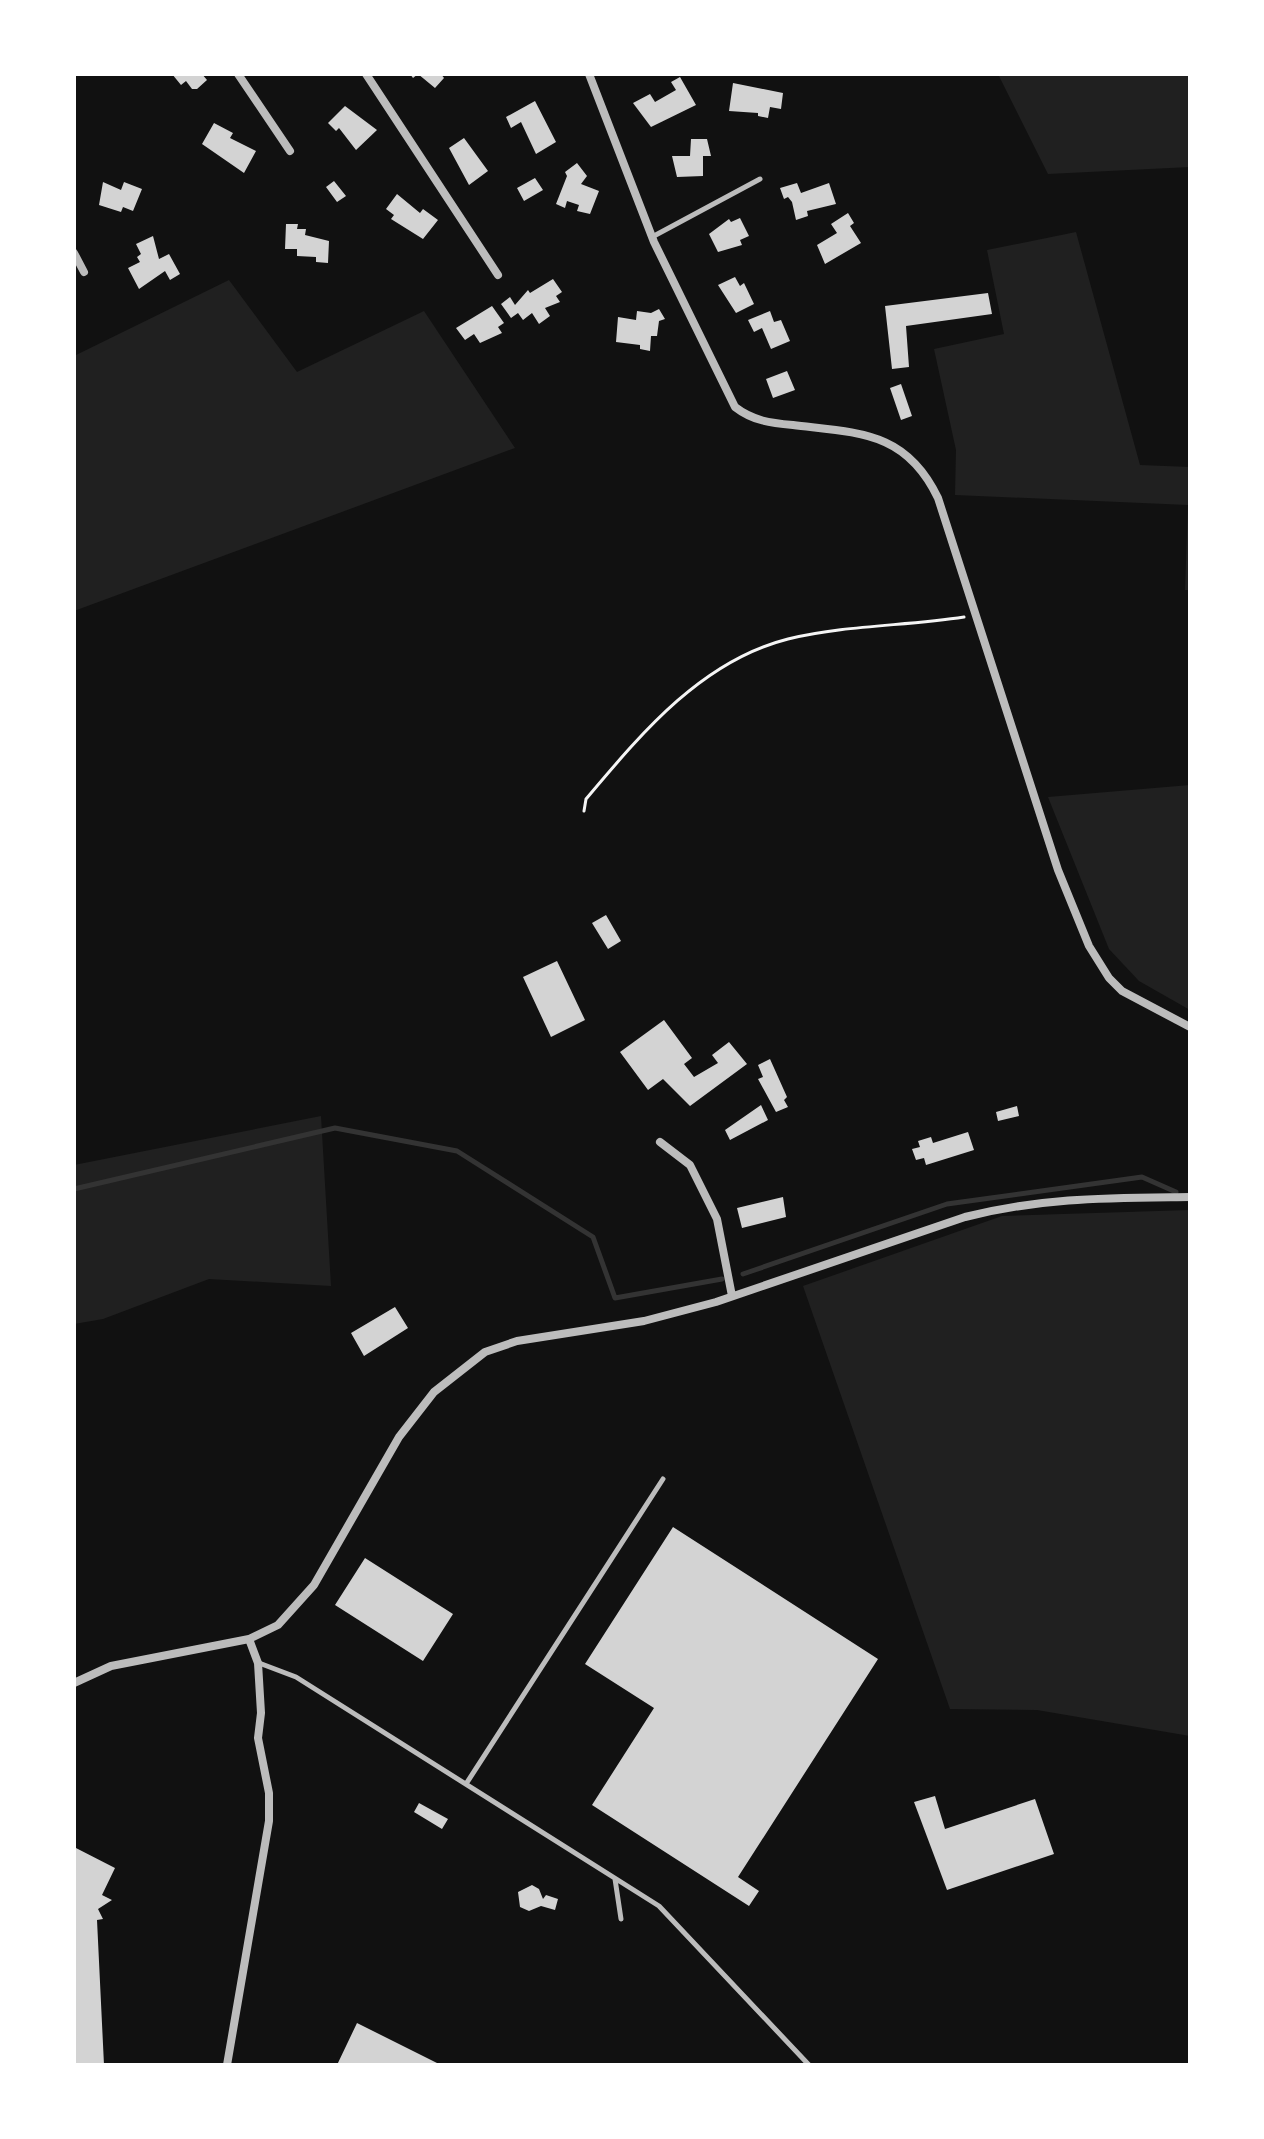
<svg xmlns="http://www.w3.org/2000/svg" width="1264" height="2139" viewBox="0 0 1264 2139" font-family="Cabin,sans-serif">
  <rect width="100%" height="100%" fill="#111"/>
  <path fill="#202020" d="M998 74H1190V167L1048 174Z
    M1076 232 1140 465 1190 467V590H1185L1188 505 955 495 956 450 934 349 1004 334 987 250Z
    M229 280 297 372 424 311 515 448 74 611V356Z
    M1190 785V1010L1139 981 1109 949 1048 797Z
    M321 1116 331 1286 209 1279 103 1319 74 1324V1165Z
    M1190 1210V1736L1037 1710 950 1709 803 1286 1002 1216Z"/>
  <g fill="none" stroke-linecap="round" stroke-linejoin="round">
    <path stroke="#333" stroke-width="5" d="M74 1189 335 1128 457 1151 593 1237 615 1298 722 1279
      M743 1274 947 1204 1142 1177 1176 1192"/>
  </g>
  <path fill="#d3d3d3" d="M172 74H202L207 80 197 89H192L186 81 181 85Z
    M410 74H441L444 78 435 88 418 74 413 78Z
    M680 77 696 105 651 127 633 103 650 94 655 102 676 90 671 82Z
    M733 83 783 93 781 109 770 107 768 118 758 116V113L729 111Z
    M535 101 556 142 536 154 521 122 511 128 506 117Z
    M345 106 377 130 356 150 339 128 336 131 328 123Z
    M214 123 233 133 230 138 256 151 244 173 202 144Z
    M464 138 488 171 469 185 449 148Z
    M691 139H707L711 156H703V176L677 177 672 156H690Z
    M577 163 587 176 581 184 599 191 590 214 577 211 579 205 567 201 565 208 556 204 567 176 565 172Z
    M535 178 543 190 524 201 517 188Z
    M334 181 346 196 337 202 326 187Z
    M103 182 121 190 124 182 142 189 133 211 123 207 121 212 99 205Z
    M797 183 801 193 829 183 836 204 807 211 808 216 796 220 792 202 788 197 784 199 780 188Z
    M397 194 420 213 423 209 438 220 423 239 391 219 394 215 386 209Z
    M848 213 854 223 850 226 861 243 825 264 817 245 837 233 831 224Z
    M740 218 749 236 740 240 742 245 718 252 709 234 729 219 731 222Z
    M286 224H298L297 229H306L305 235 329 241 328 263 316 262V257L297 256V249H285Z
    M153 236 159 259 169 254 180 274 170 280 165 271 139 289 128 268 140 262 137 257 141 254 136 244Z
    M735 277 740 286 744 283 754 304 736 313 718 285Z
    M553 279 562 292 556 296 560 302 545 308 550 316 539 324 532 313 523 320 518 313 511 318 501 304 510 297 515 305 528 290 530 293Z
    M988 293 992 314 906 326 909 367 892 369 885 306Z
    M492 306 504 323 498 327 502 333 480 343 474 334 465 340 456 328Z
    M659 309 665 319 659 321 657 336H651L650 351 640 349V345L616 342 618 317 636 320 637 311 651 313Z
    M770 311 774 322 781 320 790 341 771 349 762 328 754 332 748 320Z
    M787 371 795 390 773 398 766 379Z
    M901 384 912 416 901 420 890 388Z
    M606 915 621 941 608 949 592 923Z
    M557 961 585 1020 551 1037 523 977Z
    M664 1020 692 1058 684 1064 694 1077 718 1063 712 1055 729 1042 747 1064 690 1106 663 1079 648 1090 620 1052Z
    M770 1059 787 1097 784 1100 788 1107 776 1112 758 1079 763 1077 758 1065Z
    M761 1105 768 1120 730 1140 725 1130Z
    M1017 1106 1019 1116 998 1121 996 1112Z
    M968 1132 974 1150 926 1165 924 1158 916 1160 912 1149 920 1147 918 1141 931 1137 933 1143Z
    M783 1197 786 1217 742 1228 737 1208Z
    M395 1307 408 1328 364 1356 351 1333Z
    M673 1527 878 1659 738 1877 759 1891 749 1906 592 1805 654 1708 585 1664Z
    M365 1558 453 1614 423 1661 335 1605Z
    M935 1796 945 1829 1035 1799 1054 1854 947 1890 914 1802Z
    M419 1803 448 1819 442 1829 414 1812Z
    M74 1847 115 1868 102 1895 112 1900 98 1909 103 1919 97 1920 104 2065H74Z
    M532 1885 539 1889 543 1899 546 1895 558 1899 555 1910 541 1906 529 1911 520 1907 518 1892Z
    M357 2023 441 2065H337Z"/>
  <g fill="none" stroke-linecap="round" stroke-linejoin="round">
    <path stroke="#f5f5f5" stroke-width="3" d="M584 811 586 799C641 734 701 661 788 639 846 625 906 626 964 617"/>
    <path stroke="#bcbcbc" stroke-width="5" d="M652 237 760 179
      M259 1663 296 1677 659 1906 809 2065
      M466 1784 663 1479
      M615 1879 621 1919"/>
    <path stroke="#bcbcbc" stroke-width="8" d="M238 74 290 151
      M366 74 498 275
      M589 74 654 242 735 407C753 421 771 423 793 425 859 433 906 431 938 498L1058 870 1089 946 1109 978 1122 991 1190 1027
      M74 253 84 272
      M660 1142 690 1165 717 1219 732 1296
      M74 1683 111 1666 249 1639 278 1625 314 1585 399 1437 434 1392 485 1352 517 1341 644 1321 716 1302 965 1217C1045 1197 1109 1198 1190 1197
      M227 2065 269 1821V1793L258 1738 261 1713 258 1663 249 1639"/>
  </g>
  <rect width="1264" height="2139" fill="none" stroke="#ffffff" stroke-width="152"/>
</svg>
